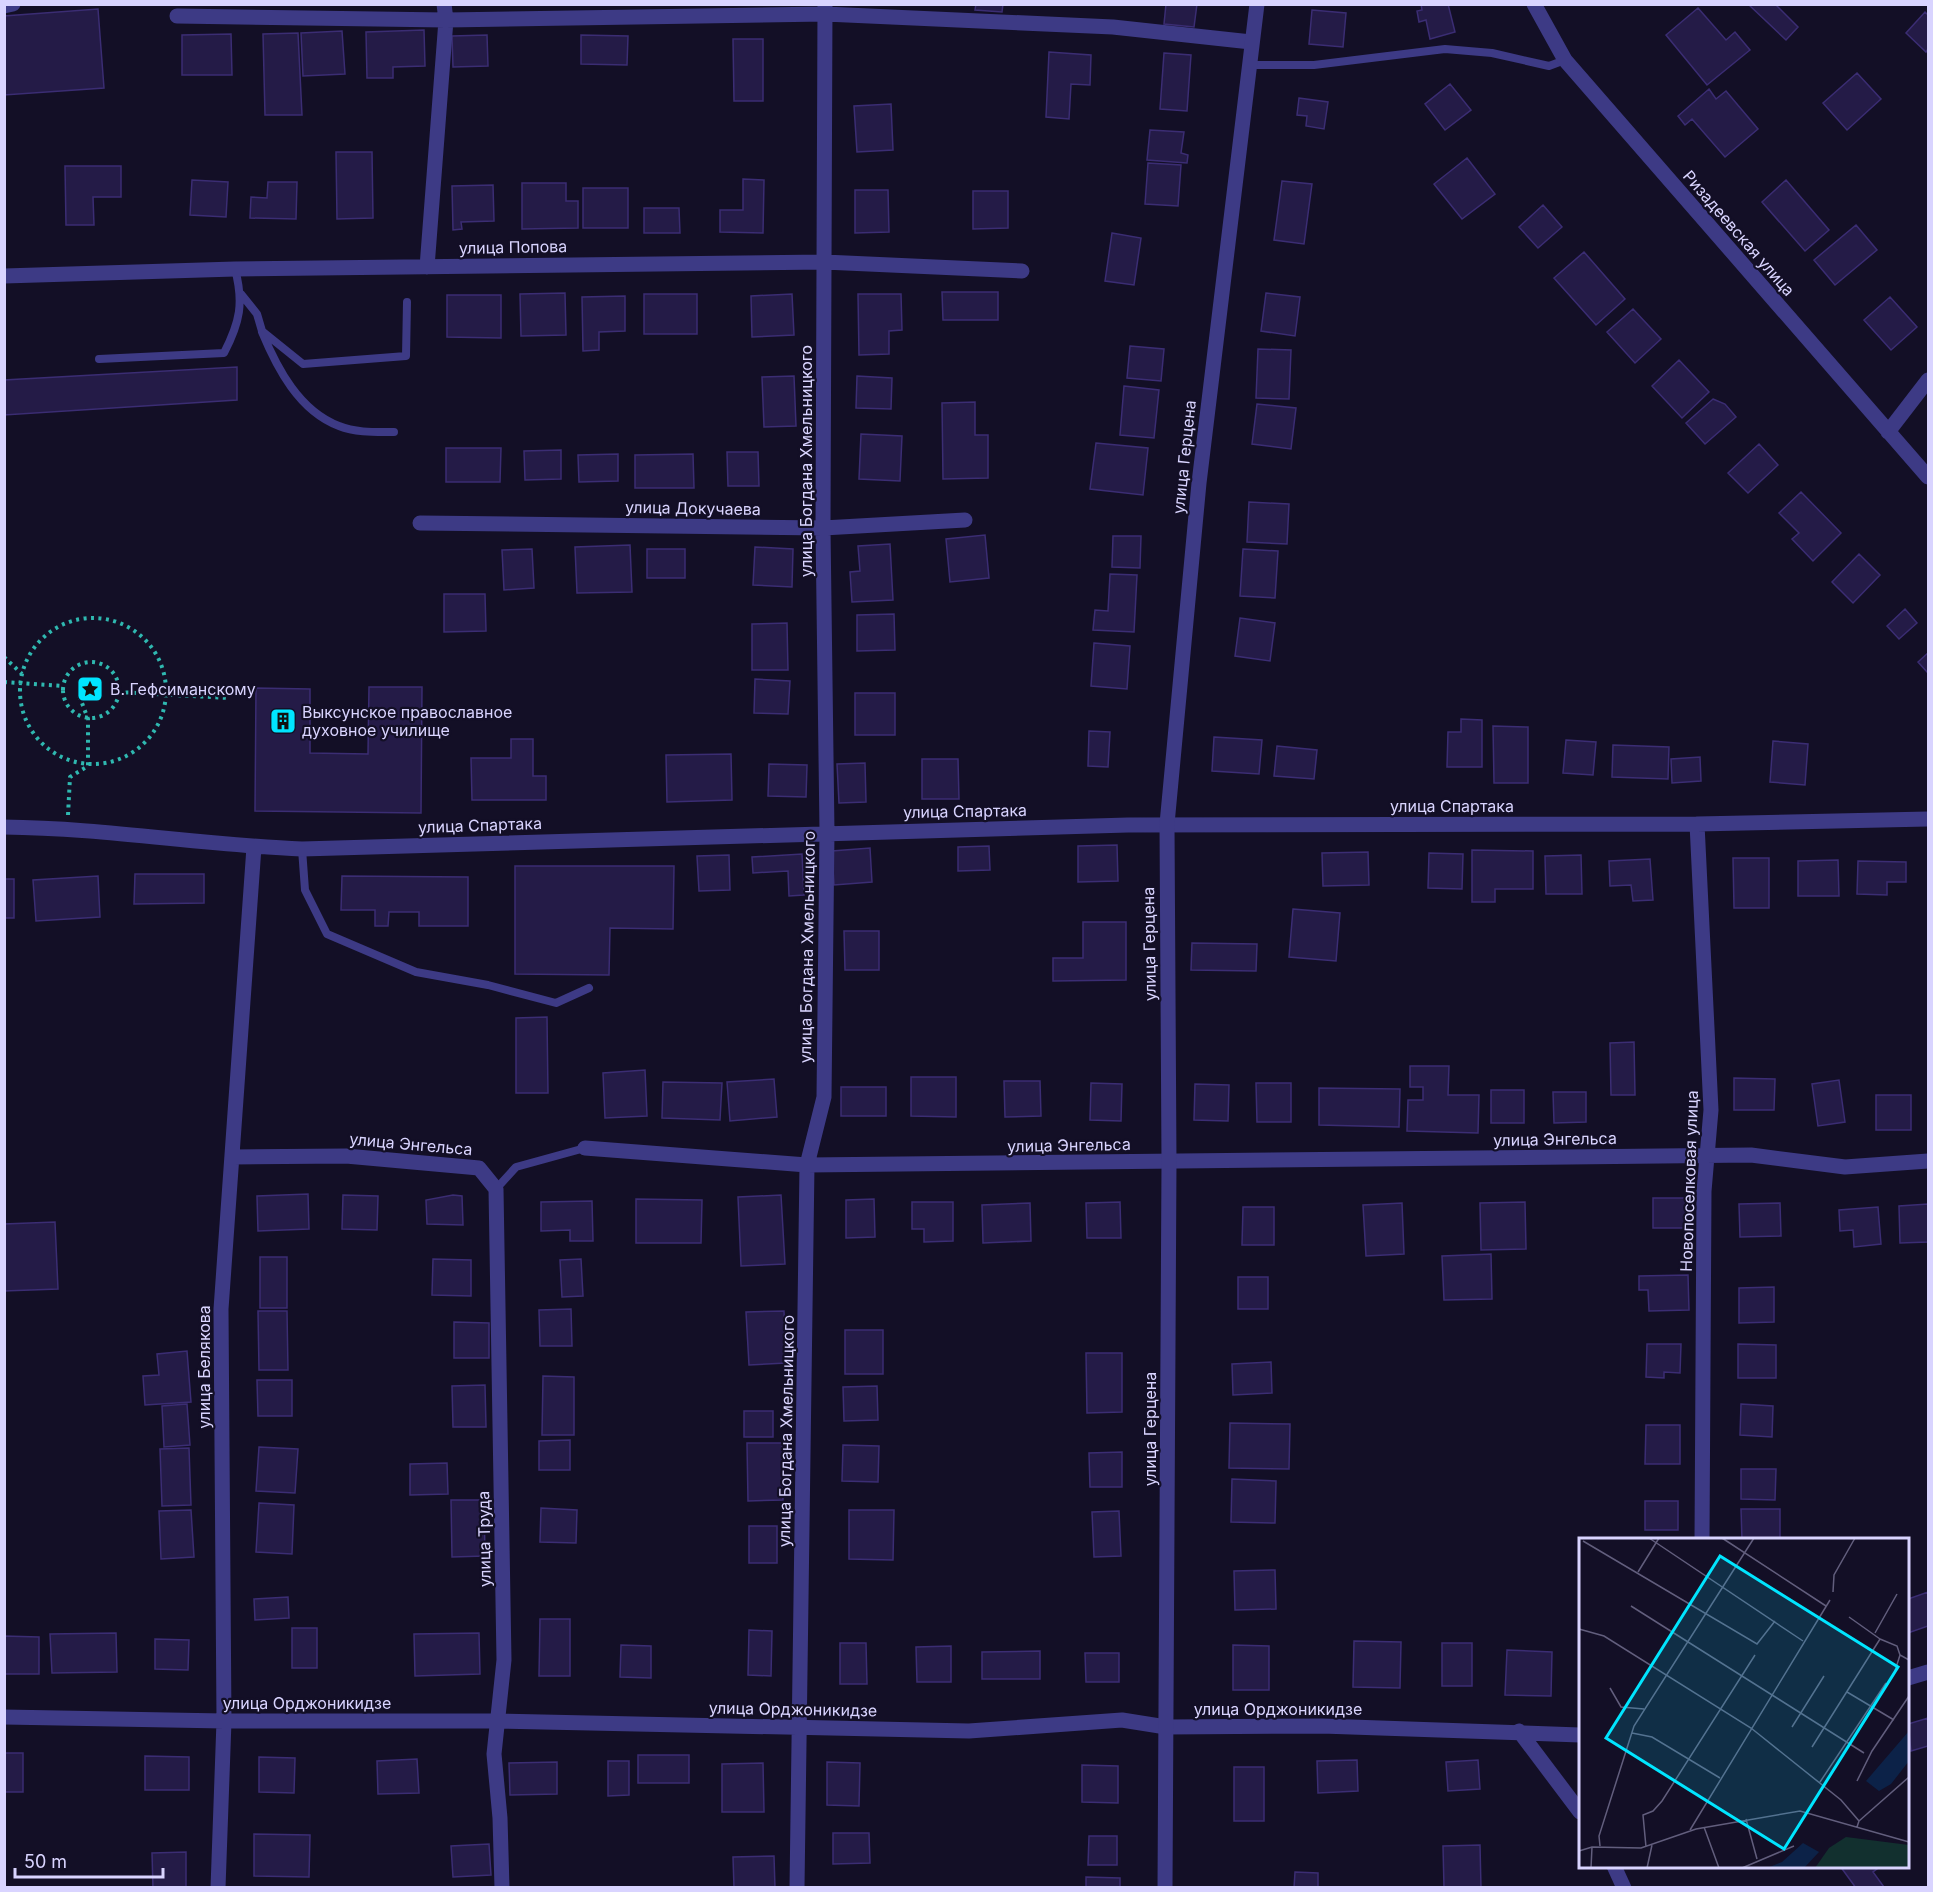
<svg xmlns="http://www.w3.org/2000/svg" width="1933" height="1892" viewBox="0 0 1933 1892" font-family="Inter,sans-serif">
  <rect width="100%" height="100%" fill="#130f26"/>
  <path fill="#241b47" stroke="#3b2d73" stroke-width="1.5" d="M976 4H1003L1002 12 975 10Z
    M1166 4H1197L1194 27 1164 24Z
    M1421 4H1448L1455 32 1430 39 1426 20 1419 22 1417 11 1422 10Z
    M1748 4H1775L1798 27 1786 40Z
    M1698 8 1726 40 1735 32 1750 50 1707 85 1666 35Z
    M98 9 104 88 4 95V16Z
    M1312 10 1346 13 1343 47 1309 44Z
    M1925 12 1928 15V49L1926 52 1906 33Z
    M424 30 425 66 393 67V78H367L366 32Z
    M342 31 345 74 303 76 301 33Z
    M298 33 302 115H265L263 34Z
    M231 34 232 75H182V35Z
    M487 35 488 66 453 67 452 36Z
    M581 35 628 36 627 65 581 64Z
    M733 39H763V101H734Z
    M1049 52 1091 55 1090 85 1071 84 1069 119 1046 117Z
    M1164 53 1191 55 1187 111 1160 109Z
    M1857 73 1881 99 1847 130 1823 103Z
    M1450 84 1471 110 1445 130 1425 104Z
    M1709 89 1716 99 1726 91 1758 129 1725 157 1692 119 1685 125 1678 116Z
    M1299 98 1328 102 1324 129 1306 126 1307 116 1297 115Z
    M891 104 893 150 857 152 854 106Z
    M1150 130 1184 132 1181 153 1188 155 1187 163 1147 160Z
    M336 152H372L373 218 337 219Z
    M1467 158 1495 194 1462 219 1434 184Z
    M1148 163 1181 165 1178 206 1145 204Z
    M65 166H121V197H93L94 225H66Z
    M743 179 764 180 763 233 720 232V210H743Z
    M192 180 228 182 226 217 190 215Z
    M1786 180 1829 230 1805 251 1762 202Z
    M1282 181 1312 184 1304 244 1274 240Z
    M268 182H297L296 219 250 218 251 197 267 198Z
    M522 183H566V201H578V228L522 229Z
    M493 185 494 221 461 222 462 229 453 230 452 186Z
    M583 188H628V228H583Z
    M855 190H888L889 232 855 233Z
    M973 191H1008V228L973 229Z
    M1543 205 1562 227 1538 248 1519 227Z
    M644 208H679L680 233H644Z
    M1856 225 1877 250 1835 285 1814 260Z
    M1112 233 1141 238 1134 285 1105 281Z
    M1584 252 1625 299 1596 325 1554 278Z
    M942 292H998V320H943Z
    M565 293 566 335 521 336 520 294Z
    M1266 293 1300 297 1295 336 1261 331Z
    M644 294H697V334H644Z
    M792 294 794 335 752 337 751 296Z
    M858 294H901L902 330 889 331V354L859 355Z
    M447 295H501V338L447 337Z
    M625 296V331L599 332V350L583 351 582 297Z
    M1890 297 1917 327 1891 350 1864 320Z
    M1633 309 1661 339 1635 363 1607 332Z
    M1130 346 1164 349 1161 381 1127 378Z
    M1258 349 1291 350 1289 399 1256 398Z
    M1679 360 1709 392 1682 418 1652 386Z
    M237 367V400L4 415V380Z
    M794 376 796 426 764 427 762 377Z
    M857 376 892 378 891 409 856 408Z
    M1124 386 1159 390 1154 438 1120 435Z
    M1713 399 1725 404 1736 417 1705 444 1686 423Z
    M975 402V435H988V478L943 479 942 403Z
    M1257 404 1296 408 1291 449 1252 444Z
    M861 434 902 436 900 481 859 479Z
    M1096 443 1148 448 1143 495 1090 489Z
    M1759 444 1778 465 1748 493 1728 473Z
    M446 448H501L500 482H446Z
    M561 450V479L525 480 524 451Z
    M727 452H758L759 486H728Z
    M618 454V481L579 482 578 455Z
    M693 454 694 488H635V455Z
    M1801 492 1841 533 1813 561 1792 539 1799 533 1779 513Z
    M1249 502 1289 504 1287 544 1247 542Z
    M985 535 989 578 950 582 946 539Z
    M1113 536H1141L1140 568 1112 567Z
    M890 544 893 600 852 602 850 572 860 571 858 546Z
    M630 545 632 592 577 593 575 547Z
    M755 547 793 549 792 587 753 585Z
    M532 549 534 588 504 590 502 550Z
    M647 549H685V578H647Z
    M1243 549 1278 551 1275 598 1240 596Z
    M1859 554 1880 575 1853 603 1832 582Z
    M1110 574 1137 575 1134 632 1093 630 1095 610 1108 611Z
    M444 594H485L486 631 444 632Z
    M1905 609 1917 623 1899 639 1887 626Z
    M894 614 895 650 857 651V615Z
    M1240 618 1275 623 1270 661 1235 656Z
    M787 623 788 670H752V624Z
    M1094 643 1130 646 1127 689 1091 686Z
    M1928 653V673L1918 662Z
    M755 679 790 681 788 714 754 713Z
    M369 687H422L421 813 255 811 256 688 310 689V753L368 754Z
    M855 693H895V735H855Z
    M1461 719 1482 720V767H1447L1448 732H1461Z
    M1493 726 1528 727V783H1494Z
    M1089 731 1110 732 1108 767 1088 766Z
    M1214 737 1262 740 1259 774 1212 771Z
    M511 739H533V776H546V800H472L471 758H511Z
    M1566 740 1596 742 1593 775 1563 773Z
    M1773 741 1808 744 1805 785 1770 782Z
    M1613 745 1669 747 1668 779 1612 777Z
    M1277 746 1317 750 1314 779 1274 776Z
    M731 754 732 800 667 802 666 755Z
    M1700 757 1701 781 1672 783 1671 759Z
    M922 759H958L959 799H922Z
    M865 763 866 802 839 803 837 764Z
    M769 764 807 765 806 797 768 796Z
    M1117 845 1118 881 1078 882V846Z
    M989 846 990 870 958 871V847Z
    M870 848 872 882 834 885 832 851Z
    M1472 850 1533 851V889H1495V902H1472Z
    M1368 852 1369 885 1323 886 1322 853Z
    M1429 853 1463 854 1462 889 1428 888Z
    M802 854 804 895 789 896 788 871 753 873 752 857Z
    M729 855 730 890 699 891 697 856Z
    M1581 855 1582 894H1546L1545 856Z
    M1733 858H1769V908H1734Z
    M1650 859 1653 900 1633 901 1631 885 1610 886 1609 861Z
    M1838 860 1839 896H1798V861Z
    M1858 861 1906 862V882H1887V895L1857 894Z
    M515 866H674L673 929 610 928 609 975 515 974Z
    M135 874H204V903L134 904Z
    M98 876 100 917 36 921 33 880Z
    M342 876 468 877V926H419V912H389L388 926H375V910H341Z
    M4 879H14V918H4Z
    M1293 909 1340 913 1336 961 1289 957Z
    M1083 922H1126V980L1053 981V958H1083Z
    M844 931H879V970H845Z
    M1192 943 1257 944 1256 971 1191 970Z
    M547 1017 548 1093H516V1018Z
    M1634 1042 1635 1095H1611L1610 1043Z
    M1410 1066H1449L1448 1095H1479L1478 1133 1407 1131 1408 1100H1423V1087H1410Z
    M645 1070 647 1116 605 1118 603 1073Z
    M911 1077H956V1117L911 1116Z
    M1734 1078 1775 1079 1774 1110H1734Z
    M774 1079 777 1117 730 1121 727 1082Z
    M1839 1080 1845 1122 1818 1126 1812 1084Z
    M1004 1081H1040L1041 1116 1005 1117Z
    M663 1082 722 1083 720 1120 662 1118Z
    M1091 1083 1122 1084 1121 1121 1090 1120Z
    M1256 1083H1291V1122H1257Z
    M1195 1084 1229 1085 1228 1121 1194 1120Z
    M841 1087H886V1116H841Z
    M1319 1088 1400 1089 1399 1127 1319 1125Z
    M1491 1090H1524V1123H1491Z
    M1553 1092H1586V1122L1554 1123Z
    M1876 1095H1911V1130H1876Z
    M308 1194 309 1229 258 1231 257 1196Z
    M343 1195 378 1196 377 1230 342 1229Z
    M453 1195 462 1196 463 1225 427 1224 426 1200Z
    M781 1195 785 1264 741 1266 738 1197Z
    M1653 1198H1687V1228H1653Z
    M636 1199 702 1200 701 1243H636Z
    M874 1199 875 1237 846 1238V1200Z
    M592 1201 593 1241H570V1230L541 1231V1202Z
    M912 1202H953V1241L924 1242V1229H912Z
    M1120 1202 1121 1238H1087L1086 1203Z
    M1525 1202 1526 1249 1481 1250 1480 1203Z
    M1030 1203 1031 1241 983 1243 982 1205Z
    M1402 1203 1404 1254 1366 1256 1363 1205Z
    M1780 1203 1781 1236 1740 1237 1739 1204Z
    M1928 1204V1242L1900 1243 1899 1206Z
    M1243 1207H1274V1245H1242Z
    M1878 1207 1881 1244 1854 1247 1853 1230 1840 1231 1839 1210Z
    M55 1222 58 1289 4 1291V1224Z
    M1491 1254 1492 1299 1444 1300 1442 1256Z
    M260 1257H287V1308H260Z
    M433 1259 471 1260V1296L432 1295Z
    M581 1259 583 1296 562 1297 560 1260Z
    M1688 1275 1689 1310 1649 1311 1648 1290H1639V1276Z
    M1238 1277H1268V1309H1238Z
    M1774 1287V1322L1739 1323V1288Z
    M571 1309 572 1346H540L539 1310Z
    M258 1311H287L288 1370H259Z
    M784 1311 786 1363 749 1365 746 1312Z
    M454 1322 489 1323V1358H454Z
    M845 1330H883V1374H845Z
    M1647 1344H1681L1680 1373 1664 1372V1378L1646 1377Z
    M1738 1344 1776 1345V1378H1738Z
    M187 1351 191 1402 145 1405 143 1376 159 1375 157 1354Z
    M1086 1353H1122V1412L1087 1413Z
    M1271 1362 1272 1393 1233 1395 1232 1364Z
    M543 1376 574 1377V1435H542Z
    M257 1380H292V1416H258Z
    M485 1385 486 1427H453L452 1386Z
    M877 1386 878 1420 844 1421 843 1387Z
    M187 1404 190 1445 164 1447 162 1406Z
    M1741 1404 1773 1406 1772 1437 1740 1435Z
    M744 1411H773V1437H744Z
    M1230 1423 1290 1424 1289 1469 1229 1468Z
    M1646 1425H1680V1464H1645Z
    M570 1440V1470H539V1441Z
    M747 1443H782L783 1500 748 1501Z
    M843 1445 879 1446 878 1482 842 1481Z
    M259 1447 298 1449 295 1493 256 1491Z
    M189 1448 191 1505 162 1506 160 1449Z
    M1122 1452V1487H1090L1089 1453Z
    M447 1463 448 1494 410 1495V1464Z
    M1741 1469H1776L1775 1500 1741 1499Z
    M1232 1479 1276 1481 1275 1523 1231 1522Z
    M451 1500H484L485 1556 452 1557Z
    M1645 1501H1678V1530H1645Z
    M259 1503 294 1505 292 1554 256 1552Z
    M541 1508 577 1510 576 1543 540 1542Z
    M1741 1509H1780V1540H1742Z
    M191 1510 194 1557 161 1559 159 1511Z
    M849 1510H894L893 1560 849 1559Z
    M1119 1511 1121 1556 1094 1557 1092 1512Z
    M749 1526H777V1563H749Z
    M1275 1570 1276 1609 1235 1610 1234 1571Z
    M1928 1592V1626L1908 1633V1599Z
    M288 1597 289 1618 255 1620 254 1599Z
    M540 1619H570V1676H539Z
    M292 1628H317V1668H292Z
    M749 1630 772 1631 771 1676 748 1675Z
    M116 1633 117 1672 52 1673 50 1634Z
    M479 1633 480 1674 415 1676 414 1634Z
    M4 1636 39 1637V1674H4Z
    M155 1639 189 1640 188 1670 155 1669Z
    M1354 1641 1401 1642 1400 1688 1353 1687Z
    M840 1643H866L867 1684H840Z
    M1442 1643H1472V1686H1442Z
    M621 1645 651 1646V1678L620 1677Z
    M1233 1645 1269 1646V1690H1233Z
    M951 1646V1682H917L916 1647Z
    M1507 1650 1552 1652 1551 1696 1505 1695Z
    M1040 1651V1679H982V1652Z
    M1085 1653H1119V1682H1086Z
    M1928 1718V1746L1911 1751 1908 1724Z
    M4 1753H23V1792H4Z
    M638 1755H689V1783H638Z
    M145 1756 189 1757V1790H145Z
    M259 1757 295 1758 294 1793 259 1792Z
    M417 1759 419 1793 378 1794 377 1761Z
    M1357 1760 1358 1791 1318 1793 1317 1761Z
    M1478 1760 1480 1789 1448 1791 1446 1762Z
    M608 1761H629V1795L608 1796Z
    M557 1762V1794L510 1795 509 1763Z
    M827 1762 860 1763 859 1806 827 1805Z
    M763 1763 764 1812H722V1764Z
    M1082 1765 1118 1766V1803L1082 1802Z
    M1234 1767H1264V1821H1234Z
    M833 1833H869L870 1863 833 1864Z
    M254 1834 310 1835 309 1877 254 1876Z
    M1089 1836H1117V1865H1088Z
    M489 1844 491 1875 453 1877 451 1846Z
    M1480 1845 1481 1888H1444L1443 1846Z
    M186 1852V1888H153L152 1853Z
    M774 1856 775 1888H734L733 1857Z
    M1840 1866H1881L1873 1872 1884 1887 1856 1888Z
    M1295 1872 1318 1873V1888H1294Z
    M1086 1877 1120 1878V1888H1086Z"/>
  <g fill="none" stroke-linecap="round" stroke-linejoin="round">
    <path stroke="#2fb8b0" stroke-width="4" stroke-dasharray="3 4.5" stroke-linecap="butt" d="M20 691a73 73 0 1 1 146 0a73 73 0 1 1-146 0Z
      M4 657 22 674
      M63 690a28 28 0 1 1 56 0a28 28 0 1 1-56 0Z
      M4 682 63 686
      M118 692 229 698
      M68 815 70 777 88 766V719L79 695"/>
    <path stroke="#3d3a85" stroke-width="8" d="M1248 65H1314L1445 49 1492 53 1549 66 1565 60
      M241 294 257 314 262 331 303 364 406 356 407 302
      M262 332C277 368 299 411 339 426 356 433 376 432 394 432
      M99 359 224 353C240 322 244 303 235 269
      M302 849 305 890 327 934 416 972 488 985 556 1003 589 988
      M496 1189 516 1167 585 1148"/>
    <path stroke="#3d3a85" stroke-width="15" d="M1534 4 1565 60 1928 477
      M4 6 13 4
      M177 16 446 20 825 14 1113 27 1251 42
      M427 267 446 20 444 4
      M4 276 235 269 824 262 1022 271
      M1888 432 1928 380
      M420 523 823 528 965 520
      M1697 824 1711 1110 1704 1191 1702 1540
      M4 827C104 828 202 845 302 849L1128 825 1697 824 1928 819
      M585 1148 807 1165 1751 1155 1845 1167 1928 1161
      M233 1157 346 1156 479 1168 496 1189 504 1660 494 1754 500 1818 502 1888
      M1908 1678 1928 1672
      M4 1717 224 1721H496L969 1731 1122 1720 1166 1727 1322 1726 1580 1735
      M1519 1731 1580 1812
      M1614 1866 1624 1888
      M218 1888 224 1721 221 1309 254 847
      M797 1888 807 1165 824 1097 827 832 823 528 825 4"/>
    <path stroke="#3d3a85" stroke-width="15" d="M1165 1888 1169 1162 1167 824 1199 483 1257 4"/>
  </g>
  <defs>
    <symbol id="sight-square" viewBox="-11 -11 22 22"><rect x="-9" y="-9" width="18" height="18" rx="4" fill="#00e5ff" stroke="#130f26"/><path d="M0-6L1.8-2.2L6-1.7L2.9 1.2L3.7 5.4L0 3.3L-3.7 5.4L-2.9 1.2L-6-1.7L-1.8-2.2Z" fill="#111"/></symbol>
    <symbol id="building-square" viewBox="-11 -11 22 22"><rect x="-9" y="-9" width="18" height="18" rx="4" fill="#00e5ff" stroke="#130f26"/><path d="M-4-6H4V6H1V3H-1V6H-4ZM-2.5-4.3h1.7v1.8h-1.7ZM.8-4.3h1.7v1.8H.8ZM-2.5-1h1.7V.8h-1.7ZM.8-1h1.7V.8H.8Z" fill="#111"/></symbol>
  </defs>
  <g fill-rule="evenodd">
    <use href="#sight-square" x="75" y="674" width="30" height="30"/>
    <use href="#building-square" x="268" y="706" width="30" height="30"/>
  </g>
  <g text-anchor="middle" stroke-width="4.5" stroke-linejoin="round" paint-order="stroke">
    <g font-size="16" fill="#d9d4ff" stroke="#130f26">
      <text transform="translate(1739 233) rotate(49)" y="6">Ризадеевская улица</text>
      <text transform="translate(513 247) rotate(-1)" y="6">улица Попова</text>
      <text transform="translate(1184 457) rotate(-84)" y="6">улица Герцена</text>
      <text transform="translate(806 461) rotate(-90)" y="6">улица Богдана Хмельницкого</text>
      <text transform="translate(693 508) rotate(1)" y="6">улица Докучаева</text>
      <text x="1452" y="812">улица Спартака</text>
      <text transform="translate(965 811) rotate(-1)" y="6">улица Спартака</text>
      <text transform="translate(480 825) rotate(-2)" y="6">улица Спартака</text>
      <text transform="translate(1149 944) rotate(-91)" y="6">улица Герцена</text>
      <text transform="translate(807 947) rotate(-89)" y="6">улица Богдана Хмельницкого</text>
      <text transform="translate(1555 1139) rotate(-1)" y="6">улица Энгельса</text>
      <text transform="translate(411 1144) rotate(5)" y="6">улица Энгельса</text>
      <text transform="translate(1069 1145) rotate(-1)" y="6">улица Энгельса</text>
      <text transform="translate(1689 1181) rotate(-88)" y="6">Новопоселковая улица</text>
      <text transform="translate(204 1367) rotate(-90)" y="6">улица Белякова</text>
      <text transform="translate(1150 1429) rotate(-90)" y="6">улица Герцена</text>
      <text transform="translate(786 1431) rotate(-89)" y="6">улица Богдана Хмельницкого</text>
      <text transform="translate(484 1539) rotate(-91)" y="6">улица Труда</text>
      <text x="307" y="1709">улица Орджоникидзе</text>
      <text transform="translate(793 1709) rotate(1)" y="6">улица Орджоникидзе</text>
      <text x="1278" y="1715">улица Орджоникидзе</text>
    </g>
    <g font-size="16" fill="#d9d4ff" stroke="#130f26" text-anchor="start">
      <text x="110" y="695">В. Гефсиманскому</text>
      <text x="302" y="718">Выксунское православное<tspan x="302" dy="18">духовное училище</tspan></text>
    </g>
  </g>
  <g transform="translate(1579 1538)">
    <rect width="330" height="330" fill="#130f26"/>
    <path d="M267 299 330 307V330H236L250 310Z" fill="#12302f"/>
    <path d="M330 193V223L312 246 300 253 287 243ZM224 305 240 314 225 330H188L203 324Z" fill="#0c2248"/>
    <path fill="none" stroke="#625e7d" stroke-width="1.5" d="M70 0 224 103M143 0 247 68M4 3 178 106 196 83M59 34 80 0M254 54 255 37 276 0M52 68 285 215M270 79 301 101M0 91 25 98 172 190 262 262 280 283 278 289M296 95 318 56M315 136 321 117M31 150 42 169 65 171M268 154 315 182M213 189 245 138M53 195 73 199 141 240M233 209 301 101 318 108 321 117 330 122M278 243 293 213 330 158M241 244 307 145M167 281 178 321M280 283 330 239M125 289 140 330M111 292 251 62M21 308 20 298 55 188 175 0M67 309 64 277 74 273 83 263 176 117M0 313 13 309 62 310 117 291 221 273 330 304M12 330 13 309M68 330 73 307M163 330 215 308"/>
    <path fill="#00e5ff" fill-opacity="0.15" stroke="#00e5ff" stroke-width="3" d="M141 18 319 129 205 311 27 200Z"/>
    <rect width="330" height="330" fill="none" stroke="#d9d4ff" stroke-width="3"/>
  </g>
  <rect width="1933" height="1892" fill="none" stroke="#d9d4ff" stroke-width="12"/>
  <path d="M15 1868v9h148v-9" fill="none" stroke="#d9d4ff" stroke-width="3"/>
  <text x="24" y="1868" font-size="18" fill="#d9d4ff" stroke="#130f26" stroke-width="4.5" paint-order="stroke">50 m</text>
</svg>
